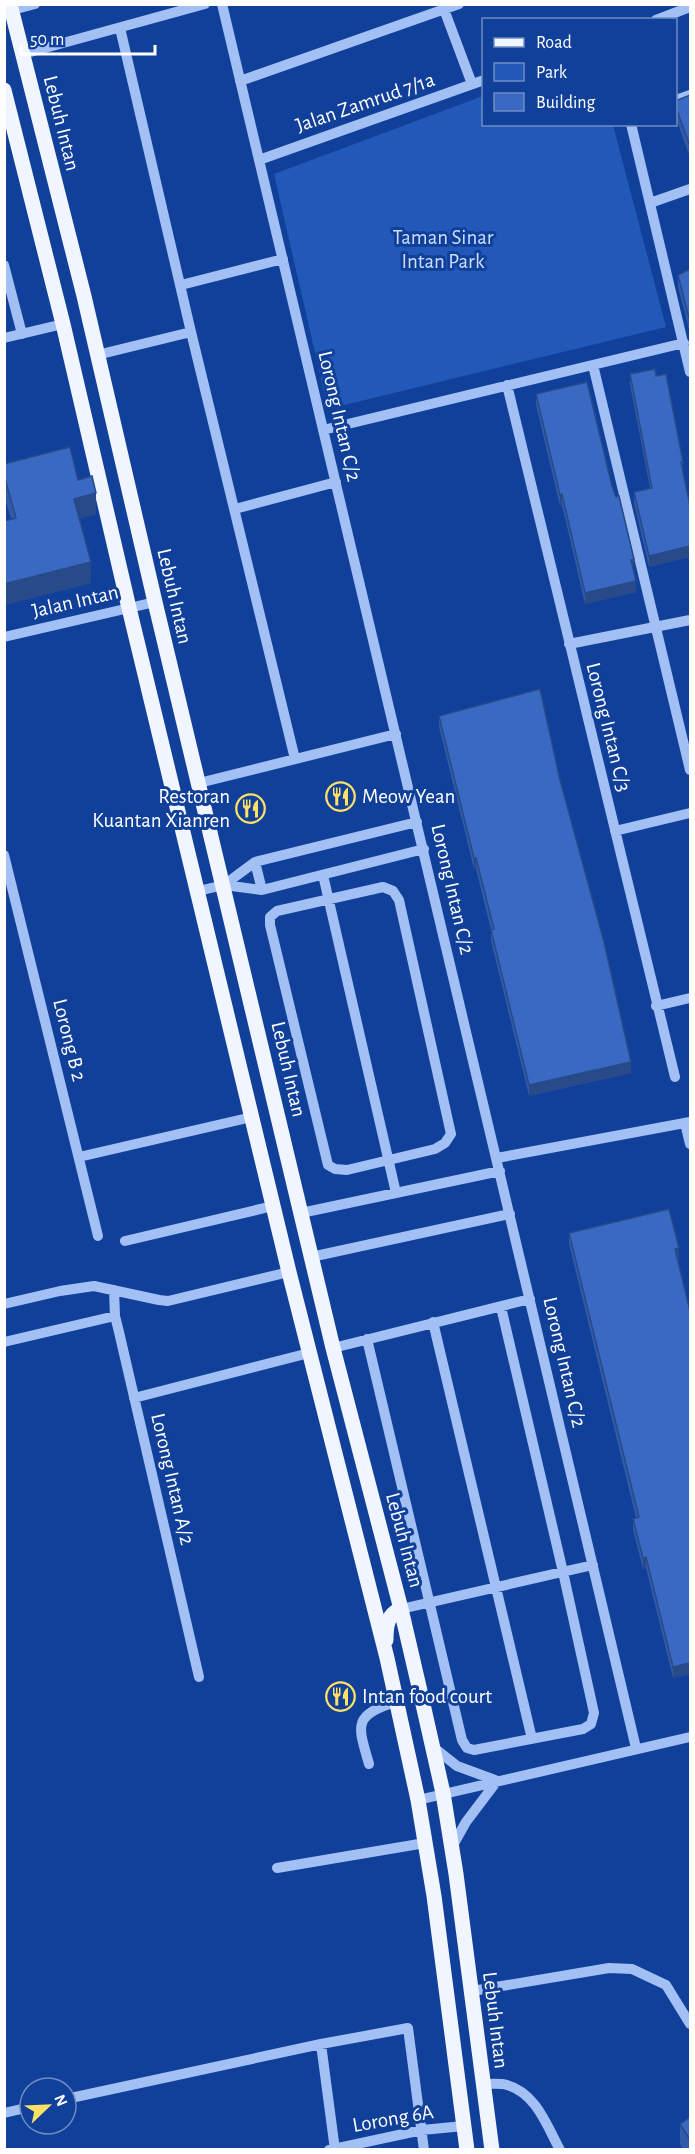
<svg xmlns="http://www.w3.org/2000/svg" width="695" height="2154" viewBox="0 0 695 2154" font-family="'Alegreya Sans',sans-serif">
  <rect width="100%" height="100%" fill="#10409a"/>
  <path fill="#2259b9" d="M483 96 484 124 613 125 666 327 328 409 274 174Z"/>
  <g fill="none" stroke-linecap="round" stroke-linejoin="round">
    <path stroke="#a3c0f5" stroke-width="10" d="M222 4 636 1748
      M442 4 472 84
      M5 12 35 4
      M656 20 690 7
      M120 28 191 332 295 759
      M23 54 205 4
      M240 81 459 4
      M676 100 690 95
      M631 124 690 372
      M259 160 484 80
      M650 203 690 189
      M4 265 22 334
      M181 285 283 259
      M4 338 63 324
      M97 355 191 332
      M593 365 690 770
      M507 385 675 1077
      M323 430 684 343
      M235 509 336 482
      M4 637 155 602
      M569 644 690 620
      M199 783 396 734
      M615 831 690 813
      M4 855 98 1236
      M255 862 262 890
      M323 875 396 1193
      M224 885 262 890 424 849
      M383 887 393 891 399 900 451 1134 445 1143 435 1149 347 1170 335 1169 328 1165 270 925V917L277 911Z
      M198 891 224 885 255 862 417 822
      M656 1006 690 998
      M685 1123 690 1144
      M79 1157 252 1117
      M497 1158 690 1122
      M301 1213 500 1171
      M125 1241 273 1206
      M311 1257 510 1214
      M114 1290 115 1316 119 1332 199 1677
      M4 1304 60 1291 94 1286 159 1300 168 1301 289 1272
      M433 1322 532 1739
      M367 1339 462 1740 467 1748 474 1750 583 1729 591 1724 594 1713 563 1572 501 1307
      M4 1342 115 1316
      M333 1348 530 1299
      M134 1398 309 1353
      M401 1609 593 1565
      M433 1747 457 1766 495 1780
      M369 1764C358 1726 352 1715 396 1702
      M418 1800 690 1737
      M452 1847 466 1822 497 1781
      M277 1868 425 1843
      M472 1991 609 1968 632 1969 666 1985 690 2024
      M321 2044 335 2150
      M484 2084C491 2084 500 2083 507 2085 536 2093 547 2126 560 2150
      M66 2099 321 2044 408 2028 424 2150
      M4 2113 30 2107
      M329 2150 422 2130 464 2126"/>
    <path stroke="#f0f5ff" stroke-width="15" d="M10 4 84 296 155 602 333 1348 401 1609 420 1691 443 1793 456 1874 492 2150
      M4 90 63 324 129 608 289 1272 387 1658 418 1800 434 1896 467 2150
      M386 1640C386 1627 387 1614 401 1609"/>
  </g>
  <path fill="#315aa7" d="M690 95V157L675 116V101Z
    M690 269V333L678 287V275Z
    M630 374 656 376 683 462V473L690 506V557L649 567 634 503V492L650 488 630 385Z
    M536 394 612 486 634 570 636 592 585 604 562 505 560 506 536 405Z
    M4 464 78 480 96 514 79 518 91 583 4 605V521L11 519 4 495Z
    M439 716 560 780 631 1073 529 1096 491 941V930L476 869H474L439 727Z
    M569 1233 679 1259 678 1260 690 1311V1674L673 1678 646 1568 643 1569 633 1530V1519L636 1518 569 1244Z
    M690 2117V2150H683L680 2144V2124Z"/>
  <path fill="#284a88" d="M96 493V514L74 520V499Z
    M562 494V505L560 506V495Z
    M690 546V557L649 567V556Z
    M634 559V570L631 571V560Z
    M91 562V583L4 605V584Z
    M636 581V592L585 604V593Z
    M474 858H476V869H474Z
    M631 1062V1073L529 1096V1085Z
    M679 1248V1259L675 1260V1249Z
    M646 1557V1568L643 1569V1558Z
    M690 1663V1674L673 1678V1667Z"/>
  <path fill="#3969c2" stroke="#284a88" stroke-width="1.5" d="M690 95V146L675 105V101Z
    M690 269V322L678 275Z
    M655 369 656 376 666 374 683 462H681L690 506V546L649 556 634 492 652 488 630 374Z
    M587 382 612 486 616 497 619 496 634 559 631 560 636 581 585 593 562 494 560 495 536 394Z
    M70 447 78 480 92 476 96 493 74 499 91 562 4 584V521L16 518 4 475V464Z
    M540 689 560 780 604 942 631 1062 529 1085 491 930 494 929 476 858H474L439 716Z
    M669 1209 679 1248 675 1249 690 1311V1663L673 1667 646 1557 643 1558 633 1519 639 1517 569 1233Z
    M690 2117V2140L680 2124Z"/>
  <defs>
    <symbol id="restaurant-ring" viewBox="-11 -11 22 22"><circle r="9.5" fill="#10409a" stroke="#ffe166" stroke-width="1.5"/><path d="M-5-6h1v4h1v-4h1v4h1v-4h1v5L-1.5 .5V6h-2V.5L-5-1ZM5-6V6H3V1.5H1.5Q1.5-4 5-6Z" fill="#ffe166"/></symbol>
  </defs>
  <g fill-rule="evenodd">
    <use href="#restaurant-ring" x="324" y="780" width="33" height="33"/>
    <use href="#restaurant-ring" x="234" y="792" width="33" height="33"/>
    <use href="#restaurant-ring" x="324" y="1680" width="33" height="33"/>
  </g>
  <g text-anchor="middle" stroke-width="6" stroke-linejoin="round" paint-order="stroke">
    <g font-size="21" fill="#fff" stroke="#10409a">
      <text transform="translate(365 102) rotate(-19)" y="7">Jalan Zamrud 7/1a</text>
      <text transform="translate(62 123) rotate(76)" y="7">Lebuh Intan</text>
      <text transform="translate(340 416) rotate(77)" y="7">Lorong Intan C/2</text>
      <text transform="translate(175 596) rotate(77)" y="7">Lebuh Intan</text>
      <text transform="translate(75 601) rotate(-13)" y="7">Jalan Intan</text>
      <text transform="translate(609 727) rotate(76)" y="7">Lorong Intan C/3</text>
      <text transform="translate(453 889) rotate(77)" y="7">Lorong Intan C/2</text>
      <text transform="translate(70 1040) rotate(76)" y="7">Lorong B 2</text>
      <text transform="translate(289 1069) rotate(77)" y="7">Lebuh Intan</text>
      <text transform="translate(565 1362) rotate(77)" y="7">Lorong Intan C/2</text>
      <text transform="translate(173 1479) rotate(77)" y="7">Lorong Intan A/2</text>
      <text transform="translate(405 1540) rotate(75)" y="7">Lebuh Intan</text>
      <text transform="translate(496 2020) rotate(83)" y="7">Lebuh Intan</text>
      <text transform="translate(393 2118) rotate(-10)" y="7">Lorong 6A</text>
    </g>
    <g font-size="21" fill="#cbdefe" stroke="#10409a">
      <text x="443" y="244">Taman Sinar<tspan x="443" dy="24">Intan Park</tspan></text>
    </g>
    <g font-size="21" fill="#fff" stroke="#10409a" text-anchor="start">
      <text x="230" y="803" text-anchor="end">Restoran<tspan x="230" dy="24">Kuantan Xianren</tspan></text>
      <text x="362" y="803">Meow Yean</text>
      <text x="362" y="1703">Intan food court</text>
    </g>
  </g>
  <rect width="695" height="2154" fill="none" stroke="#ffffff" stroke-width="12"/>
  <rect x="482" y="18" width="195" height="108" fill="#10409a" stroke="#708cc2" stroke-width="1.5"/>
  <rect x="494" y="38" width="30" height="9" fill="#f0f5ff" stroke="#708cc2" stroke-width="1.5"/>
  <text x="536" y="48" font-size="18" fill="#ffffff">Road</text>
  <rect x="494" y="63" width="30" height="18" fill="#2259b9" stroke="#708cc2" stroke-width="1.5"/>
  <text x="536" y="78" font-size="18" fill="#ffffff">Park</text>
  <rect x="494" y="93" width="30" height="18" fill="#3969c2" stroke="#708cc2" stroke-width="1.5"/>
  <text x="536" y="108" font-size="18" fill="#ffffff">Building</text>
  <g transform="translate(48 2106) rotate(67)"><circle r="28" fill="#10409a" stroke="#708cc2" stroke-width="1.5"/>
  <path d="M0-4.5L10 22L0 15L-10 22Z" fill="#ffe166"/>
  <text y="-9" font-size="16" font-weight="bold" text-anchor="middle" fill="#ffffff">N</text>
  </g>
  <path d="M21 45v9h134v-9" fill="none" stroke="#ffffff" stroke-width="3"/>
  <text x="30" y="45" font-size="18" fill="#ffffff" stroke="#10409a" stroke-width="4.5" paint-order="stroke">50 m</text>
</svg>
